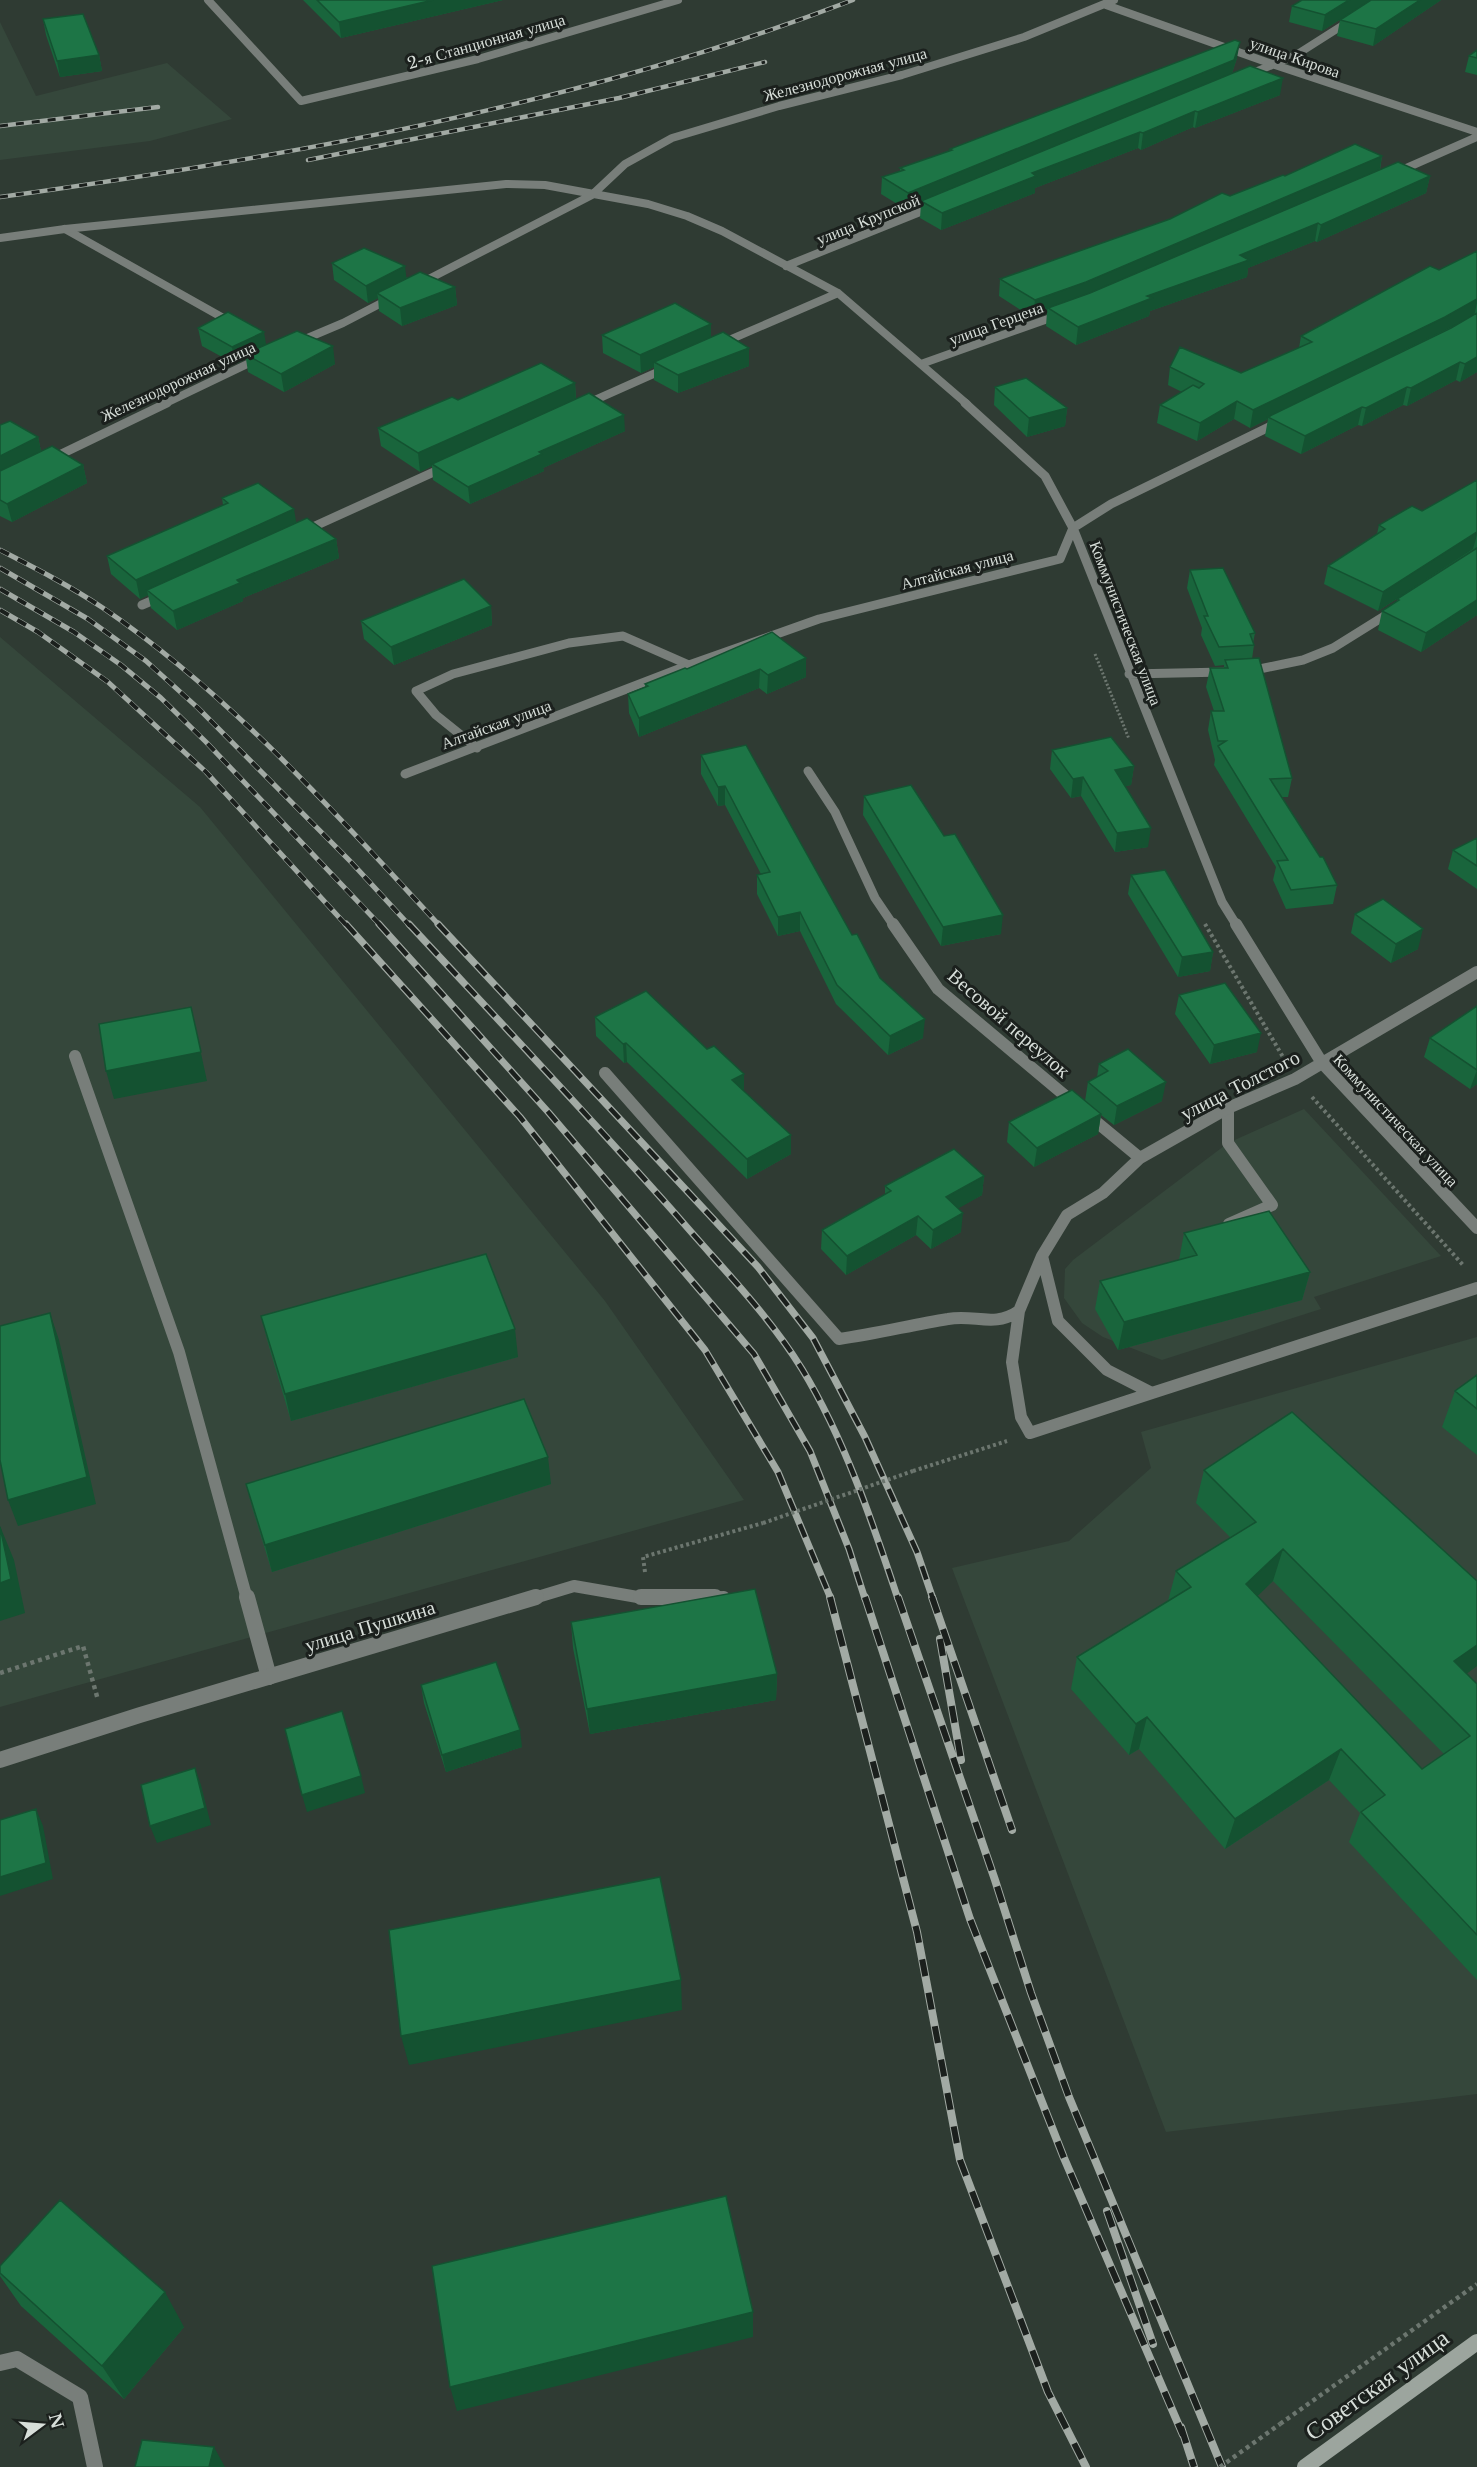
<svg xmlns="http://www.w3.org/2000/svg" width="1477" height="2467" viewBox="0 0 1477 2467" font-family="'Libre Baskerville',serif">
  <rect width="100%" height="100%" fill="#2f3b33"/>
  <path fill="#35473b" d="M0 22 36 96 167 63 232 119 150 141 0 160Z
    M0 637 200 807 605 1301 744 1500 0 1707Z
    M1304 1109 1441 1256 1314 1297 1321 1309 1162 1360 1103 1337 1082 1323 1064 1298 1065 1269 1073 1260 1228 1143Z
    M1477 1337V2094L1166 2132 952 1568 1069 1541 1151 1468 1141 1432Z"/>
  <g fill="none" stroke-linecap="round" stroke-linejoin="round">
    <path stroke="#6c766f" stroke-width="3" stroke-dasharray="2 2" stroke-linecap="butt" d="M1095 654 1129 739"/>
    <path stroke="#6c766f" stroke-width="4" stroke-dasharray="3 3" stroke-linecap="butt" d="M1205 924 1283 1057
      M1312 1097 1463 1265
      M913 1471 1007 1441
      M645 1572 643 1557 763 1523"/>
    <path stroke="#6c766f" stroke-width="4.5" stroke-dasharray="4 4" stroke-linecap="butt" d="M0 1673 83 1646 98 1700
      M1280 2424 1477 2284"/>
    <path stroke="#787e7a" stroke-width="8" d="M65 229 234 324"/>
    <path stroke="#787e7a" stroke-width="9" d="M477 748 436 715 416 691 453 674 569 643 623 636 689 665"/>
    <path stroke="#787e7a" stroke-width="12" d="M75 1056 179 1352 247 1599
      M1228 1108V1143L1272 1205 1229 1224"/>
    <path stroke="#787e7a" stroke-width="16" d="M247 1597 269 1677"/>
    <path stroke="#787e7a" stroke-width="8" d="M208 0 301 101 478 59 678 0
      M1106 5 1272 64 1477 132
      M1248 75 1296 55 1351 20
      M1395 173 1477 137
      M0 238 65 229 506 184 545 185 648 204 687 216 722 231 838 293 967 404
      M786 266 935 206
      M419 284 592 195 625 164 672 138 779 106 902 75 1024 37 1114 0
      M298 342 343 323 393 297
      M720 344 838 293
      M921 364 1062 314
      M164 404 262 357
      M586 404 669 367"/>
    <path stroke="#787e7a" stroke-width="9" d="M965 403 1045 476 1073 528 1222 902 1237 926
      M583 406 590 403
      M51 459 167 403
      M304 531 447 466
      M142 605 163 596
      M1245 672 1303 660 1333 648 1394 610
      M1129 674 1225 672
      M808 771 835 812 875 898 894 926
      M405 774 689 665 819 619 1060 559 1073 528 1111 504 1279 422"/>
    <path stroke="#787e7a" stroke-width="12" d="M893 924 938 989 1075 1104
      M1236 924 1322 1063 1477 1228
      M605 1073 839 1339C876 1334 911 1325 948 1319 975 1314 994 1328 1019 1311
      M1088 1115 1140 1158
      M1042 1256 1058 1321 1107 1370 1152 1393 1477 1288
      M1152 1393 1030 1433 1021 1417 1012 1362 1019 1311 1042 1256 1067 1215 1103 1193 1140 1158 1228 1108 1295 1079 1477 972
      M531 1599 574 1586 649 1599
      M660 1599 724 1597"/>
    <path stroke="#787e7a" stroke-width="16" d="M641 1597H715
      M0 1760 140 1715 536 1597
      M0 2363 17 2359 80 2397 95 2467"/>
    <path stroke="#9ca59e" stroke-width="16" d="M1305 2467 1477 2342"/>
    <defs>
      <path id="rail-far3" d="M0 126 158 107
        M308 160 619 98 765 62
        M0 197C288 157 580 105 853 0"/>
      <path id="rail-far2" d="M0 550C35 568 70 586 103 608 231 695 335 813 440 926
        M0 568 88 619 146 661 198 708 351 862 410 926
        M0 589 74 632 121 665 161 698 206 742 381 926
        M0 610 38 632 108 682 206 772 347 926"/>
      <path id="rail-far1" d="M346 924 520 1117 705 1350 778 1472 831 1599
        M379 924 549 1113 754 1354 810 1451 849 1549 865 1599
        M409 924C500 1022 591 1118 679 1218 721 1267 768 1314 802 1369 845 1440 872 1521 898 1599
        M438 924 758 1267 813 1338 865 1437 917 1552 933 1599"/>
      <path id="rail" d="M830 1597 917 1932 960 2160 1048 2392 1086 2467
        M865 1597 970 1919 1064 2158 1183 2435
        M898 1597 995 1880 1031 1993 1069 2097 1222 2467
        M932 1597 1012 1830
        M940 1639 961 1760
        M1107 2211 1153 2344
        M1181 2427 1194 2467"/>
    </defs>
    <use href="#rail-far3" stroke="#a2aaa4" stroke-width="4.5"/>
    <use href="#rail-far2" stroke="#a2aaa4" stroke-width="5"/>
    <use href="#rail-far1" stroke="#a2aaa4" stroke-width="7"/>
    <use href="#rail" stroke="#a2aaa4" stroke-width="8"/>
    <use href="#rail-far3" stroke="#1b201d" stroke-width="3" stroke-dasharray="8" stroke-linecap="butt"/>
    <use href="#rail-far2" stroke="#1b201d" stroke-width="4" stroke-dasharray="10" stroke-linecap="butt"/>
    <use href="#rail-far1" stroke="#1b201d" stroke-width="4.5" stroke-dasharray="14" stroke-linecap="butt"/>
    <use href="#rail" stroke="#1b201d" stroke-width="6" stroke-dasharray="17" stroke-linecap="butt"/>
    <path stroke="#6c766f" stroke-width="4" stroke-dasharray="3 3" stroke-linecap="butt" d="M763 1523 913 1471"/>
    <path stroke="#6c766f" stroke-width="4.5" stroke-dasharray="4 4" stroke-linecap="butt" d="M1220 2467 1280 2424"/>
  </g>
  <path fill="#19653c" fill-rule="evenodd" d="M303 0H503L341 38Z
    M1371 0H1441L1373 46 1337 36 1340 20Z
    M1371 0 1322 31 1289 22 1292 6Z
    M43 19 99 55 102 71 60 77 46 35Z
    M1477 50V75L1465 72 1469 56Z
    M1237 58 1232 73 1280 95 1195 128 1193 127 1141 150 1138 148 1035 188V193L941 230 920 218 921 204 907 210 881 194 882 177 900 171V168L950 151V149Z
    M1382 156 1380 170 1430 176 1426 193 1317 242 1315 241 1248 268 1247 277 1150 311 1149 316 1076 345 1046 326 1047 312 1033 318 999 296 1000 279 1170 219 1230 196 1285 176Z
    M1477 251V372L1460 382 1456 380 1407 406 1403 405 1362 426 1358 425 1301 454 1265 436 1268 419 1250 428 1234 419 1197 441 1157 423 1160 405 1182 392 1168 385 1170 367 1241 373 1299 348 1301 336 1439 270Z
    M332 263 455 287 457 305 402 326 379 311 378 298 368 303 334 280Z
    M198 328 266 345 335 364 284 392 248 372 246 359 235 364 202 346Z
    M602 335 711 337 749 366 678 393 654 380V367L641 373 603 353Z
    M575 383 576 399 625 431 543 468 544 471 470 504 433 480 432 466 420 472 381 446 378 428 458 400Z
    M995 387 1067 408 1065 426 1027 437 994 405Z
    M0 425 38 437 41 451 83 465 87 483 12 522 0 516Z
    M1477 480V615L1421 652 1378 630 1382 611 1397 601V599L1474 549 1378 611 1324 584 1328 566 1377 534 1379 525 1422 511Z
    M222 498 297 523 336 539 339 558 243 598V601L177 630 151 608 148 595 140 599 111 574 107 556 223 505Z
    M1190 570 1255 633 1253 643 1254 645 1252 659 1292 778 1288 797H1282L1337 885 1333 904 1286 909 1273 880 1276 867 1214 765 1215 760 1208 730 1211 711H1214L1206 687 1210 668H1224V665L1215 666 1201 635 1202 628 1187 588Z
    M491 606 492 625 394 665 364 639 361 621Z
    M772 632 806 677 767 694 759 688 639 737 629 713 628 694 645 687V684L687 669Z
    M1052 750 1134 766 1131 785 1125 786 1148 847 1115 852 1081 796 1071 798 1050 769Z
    M701 755 852 935 880 978 923 1038 888 1055 836 1004 800 931 778 936 757 894V875L761 874 725 805 718 806 701 774Z
    M864 796 944 836 1001 934 941 946 863 815Z
    M1477 838V889L1448 869 1453 850Z
    M1131 875 1213 952 1210 971 1178 977 1128 894Z
    M1355 914 1418 949 1391 963 1351 933Z
    M1179 995 1257 1052 1210 1064 1175 1014Z
    M1477 1006V1084L1470 1089 1424 1057 1430 1038Z
    M595 1017 791 1135V1154L747 1179 627 1062 624 1063 596 1036Z
    M1099 1064 1162 1101 1114 1125 1101 1115 1098 1134 1034 1167 1007 1142 1009 1122 1085 1101 1088 1082 1097 1077Z
    M984 1176 982 1195 958 1208 961 1232 931 1249 916 1235 846 1275 821 1249 822 1230 885 1195V1186Z
    M1184 1233 1310 1272 1302 1300 1118 1350 1095 1309 1100 1281 1179 1260Z
    M261 1316 518 1357 291 1421 268 1343Z
    M1477 1375V1455L1442 1427 1455 1391Z
    M1204 1470 1467 1674 1477 1684V1980L1349 1842 1360 1813 1329 1780 1225 1849 1139 1749 1129 1755 1071 1689 1077 1657 1168 1601 1176 1571 1231 1538 1196 1503ZM1273 1581 1444 1754 1422 1769 1257 1596Z
    M246 1484H551L272 1572 253 1510Z
    M571 1622 777 1674 776 1700 590 1734 573 1648Z
    M421 1685 522 1747 446 1772 424 1703Z
    M0 2266 184 2327 124 2399 21 2306 0 2276Z"/>
  <path fill="#145231" d="M433 0H503L341 38 339 22Z
    M1349 0H1371L1322 31 1325 15Z
    M1420 0H1441L1373 46 1376 29Z
    M1240 42 1237 58 1231 76 921 201V204L907 210 908 193Z
    M99 55 102 71 60 77 57 61Z
    M1283 78 1280 95 1195 128 1198 112Z
    M1195 111 1193 127 1141 150 1143 133Z
    M1140 132 1138 148 1035 188V193L941 230 942 213 1032 173Z
    M1382 156 1379 173 1084 299 1048 308 1047 312 1033 318 1035 300Z
    M1430 176 1426 193 1317 242 1321 225Z
    M1318 223 1315 241 1248 268 1247 277 1150 311 1149 316 1076 345 1078 327 1240 255Z
    M405 266 407 283 377 293 378 298 368 303 366 286Z
    M455 287 457 305 402 326 400 308Z
    M1477 299V303L1474 316 1268 417V419L1250 428 1253 410Z
    M711 324V342L654 362V367L641 373 640 355Z
    M264 332 267 350 245 354 246 359 235 364 232 347Z
    M333 346 335 364 284 392 281 374Z
    M749 348V366L678 393V375Z
    M1477 357V372L1460 382 1465 364Z
    M1460 362 1456 380 1407 406 1411 388Z
    M575 383 576 401 432 464V466L420 472 418 453Z
    M1407 387 1403 405 1362 426 1366 408Z
    M1237 401 1234 419 1197 441 1200 423Z
    M1362 407 1358 425 1301 454 1305 436Z
    M1067 408 1065 426 1027 437 1029 418Z
    M624 415 625 431 543 468 544 471 470 504 468 487 539 452Z
    M38 437 42 456 0 477V456Z
    M83 465 87 483 12 522 7 504Z
    M294 509 297 527 147 590 148 595 140 599 136 580Z
    M1477 532V535L1473 549 1378 611 1383 592Z
    M336 539 339 558 243 598V601L177 630 173 611 237 580Z
    M1477 600V615L1421 652 1426 633Z
    M491 606 492 625 394 665 391 647Z
    M806 658V677L767 694 768 675Z
    M760 669 759 688 639 737V718Z
    M1134 766 1131 785 1112 789 1115 770Z
    M1083 777 1081 796 1071 798 1073 779Z
    M725 786V805L718 806V787Z
    M1151 828 1148 847 1115 852 1117 833Z
    M800 912V931L778 936V917Z
    M1003 915 1001 934 941 946 943 927Z
    M1423 929 1418 949 1391 963 1396 944Z
    M1213 952 1210 971 1178 977 1182 957Z
    M191 1007 207 1081 114 1099 106 1071Z
    M925 1019 923 1038 888 1055 890 1036Z
    M1261 1033 1257 1052 1210 1064 1214 1045Z
    M626 1043 627 1062 624 1063 623 1044Z
    M1477 1070V1084L1470 1089Z
    M744 1074V1093L732 1080Z
    M1166 1082 1162 1101 1114 1125 1117 1106Z
    M1101 1114 1098 1134 1034 1167 1037 1148Z
    M791 1135V1154L747 1179V1159Z
    M984 1176 982 1195 945 1216 946 1197Z
    M963 1213 961 1232 931 1249 933 1230Z
    M918 1216 916 1235 846 1275 847 1256Z
    M1310 1272 1302 1300 1118 1350 1124 1322Z
    M50 1313 59 1340 96 1504 18 1526 8 1500Z
    M515 1329 518 1357 291 1421 285 1394Z
    M548 1457 551 1484 272 1572 265 1545Z
    M0 1526 14 1560 25 1613 0 1621Z
    M1283 1549 1273 1581 1237 1616 1246 1584Z
    M1477 1645V1666L1441 1693 1454 1661Z
    M777 1674 776 1700 590 1734 587 1709Z
    M1147 1717 1139 1749 1129 1755 1136 1724Z
    M520 1730 522 1747 446 1772 442 1755Z
    M1341 1749 1329 1780 1225 1849 1235 1819Z
    M195 1768 201 1785 211 1825 157 1843 150 1826Z
    M361 1776 365 1793 307 1812 302 1795Z
    M36 1809 43 1826 53 1879 0 1896V1877Z
    M681 1980 682 2010 409 2065 401 2036Z
    M165 2292 184 2327 124 2399 102 2366Z
    M753 2312V2337L457 2411 450 2387Z
    M214 2447 225 2467H209Z"/>
  <path fill="#1d7546" stroke="#145231" stroke-width="1.5" fill-rule="evenodd" d="M317 0H433L339 22Z
    M1302 0H1349L1325 15 1292 6Z
    M1371 0H1420L1376 29 1340 20Z
    M83 14 99 55 57 61 43 19Z
    M1235 40 1240 42 1234 60 908 193 882 177 904 170 900 168 952 150 950 149Z
    M1477 50V58L1469 56Z
    M1250 66 1283 78 1198 112 1195 111 1143 133 1140 132 1032 173 1036 176 942 213 921 201Z
    M1355 144 1382 156 1086 282 1035 300 1000 279 1170 219 1222 193 1230 196 1283 175 1285 176Z
    M1398 162 1430 176 1321 225 1318 223 1240 255 1249 260 1147 296 1152 298 1078 327 1048 308 1090 293Z
    M364 248 405 266 366 286 332 263Z
    M1477 251V299L1445 317 1253 410 1237 401 1200 423 1160 405 1193 385 1199 388 1204 384 1170 367 1180 347 1241 373 1312 342 1301 336 1430 266 1439 270Z
    M420 272 455 287 400 308 377 293Z
    M675 303 711 324 640 355 602 335Z
    M228 312 264 332 232 347 198 328Z
    M1477 313V357L1465 364 1460 362 1411 388 1407 387 1366 408 1362 407 1305 436 1268 417 1451 328Z
    M297 331 333 346 281 374 245 354Z
    M723 332 749 348 678 375 654 362Z
    M541 363 575 383 418 453 378 428 452 397 458 400Z
    M1026 378 1067 408 1029 418 995 387Z
    M589 393 624 415 539 452 542 454 468 487 432 464Z
    M10 421 38 437 0 456V425Z
    M52 446 83 465 7 504 0 500V471Z
    M1477 480V532L1383 592 1328 566 1385 529 1379 525 1412 506 1422 511Z
    M258 483 294 509 136 580 107 556 228 503 222 498Z
    M307 518 336 539 237 580 240 583 173 611 147 590Z
    M1477 548V600L1426 633 1382 611 1399 600 1397 599Z
    M1223 568 1255 633 1250 634 1254 645 1219 647 1204 616H1208L1190 570Z
    M464 579 491 606 391 647 361 621Z
    M772 632 806 658 768 675 760 669 639 718 628 694 648 686 645 684 685 668 687 669Z
    M1259 658 1292 778 1270 779 1320 857H1323L1337 885 1291 890 1277 861 1288 860 1218 746 1226 741H1218L1211 711H1224L1210 668H1228L1225 660Z
    M1111 737 1134 766 1115 770 1151 828 1117 833 1083 777 1073 779 1052 750Z
    M746 745 852 935 857 934 880 978 925 1019 890 1036 837 985 800 912 778 917 757 875 770 872 725 786 718 787 701 755Z
    M911 785 944 836 955 834 1003 915 943 927 864 796Z
    M1477 838V866L1453 850Z
    M1165 870 1213 952 1182 957 1131 875Z
    M1383 899 1423 929 1396 944 1355 914Z
    M1225 983 1261 1033 1214 1045 1179 995Z
    M646 991 707 1049 714 1046 744 1074 732 1080 791 1135 747 1159 626 1043 623 1044 595 1017Z
    M1477 1006V1070L1430 1038Z
    M191 1007 201 1052 106 1071 99 1024Z
    M1128 1049 1166 1082 1117 1106 1088 1082 1108 1071 1099 1064Z
    M1072 1090 1101 1114 1037 1148 1009 1122Z
    M954 1149 984 1176 946 1197 963 1213 933 1230 918 1216 847 1256 822 1230 891 1191 885 1186Z
    M1269 1211 1310 1272 1124 1322 1100 1281 1197 1255 1184 1233Z
    M486 1254 515 1329 285 1394 261 1316Z
    M50 1313 87 1477 8 1500 0 1460V1326Z
    M1477 1375V1409L1455 1391Z
    M524 1399 548 1457 265 1545 246 1484Z
    M1292 1412 1477 1581V1645L1454 1661 1477 1684V1935L1361 1812 1385 1795 1341 1749 1235 1819 1147 1717 1136 1724 1077 1657 1191 1587 1176 1571 1256 1522 1204 1470ZM1283 1549 1470 1736 1422 1769 1246 1584Z
    M0 1527 11 1579 0 1583Z
    M755 1589 777 1674 587 1709 571 1622Z
    M496 1662 520 1730 442 1755 421 1685Z
    M342 1711 361 1776 302 1795 285 1729Z
    M195 1768 205 1808 150 1826 141 1785Z
    M36 1809 46 1863 0 1877V1820Z
    M660 1877 681 1980 401 2036 389 1930Z
    M726 2196 753 2312 450 2387 432 2266Z
    M60 2200 165 2292 102 2366 0 2273V2266Z
    M142 2440 214 2447 209 2467H135Z"/>
  <g text-anchor="middle" stroke-width="6" stroke-linejoin="round" paint-order="stroke">
    <g font-size="16" fill="#d7ded9" stroke="#1b201d">
      <text transform="translate(486 41) rotate(-16)" y="6">2-я Станционная улица</text>
      <text transform="translate(1295 57) rotate(19)" y="6">улица Кирова</text>
      <text transform="translate(845 74) rotate(-15)" y="6">Железнодорожная улица</text>
      <text transform="translate(868 219) rotate(-22)" y="6">улица Крупской</text>
      <text transform="translate(996 323) rotate(-20)" y="6">улица Герцена</text>
      <text transform="translate(178 381) rotate(-25)" y="6">Железнодорожная улица</text>
      <text transform="translate(957 569) rotate(-15)" y="6">Алтайская улица</text>
      <text transform="translate(1126 623) rotate(69)" y="6">Коммунистическая улица</text>
      <text transform="translate(496 724) rotate(-20)" y="6">Алтайская улица</text>
      <text transform="translate(1396 1120) rotate(47)" y="6">Коммунистическая улица</text>
    </g>
    <g font-size="20" fill="#d7ded9" stroke="#1b201d">
      <text transform="translate(1009 1023) rotate(41)" y="7">Весовой переулок</text>
      <text transform="translate(1240 1085) rotate(-27)" y="7">улица Толстого</text>
      <text transform="translate(370 1626) rotate(-17)" y="7">улица Пушкина</text>
    </g>
    <g font-size="24" fill="#d7ded9" stroke="#1b201d">
      <text transform="translate(1377 2385) rotate(-36)" y="8">Советская улица</text>
    </g>
  </g>
  <g transform="translate(42 2425) rotate(74)" stroke="#1b201d" stroke-width="4.5" paint-order="stroke">
  <path d="M0-4.5L10 22L0 15L-10 22Z" fill="#d7ded9"/>
  <text y="-9" font-size="16" font-weight="bold" text-anchor="middle" fill="#d7ded9">N</text>
  </g>
</svg>
